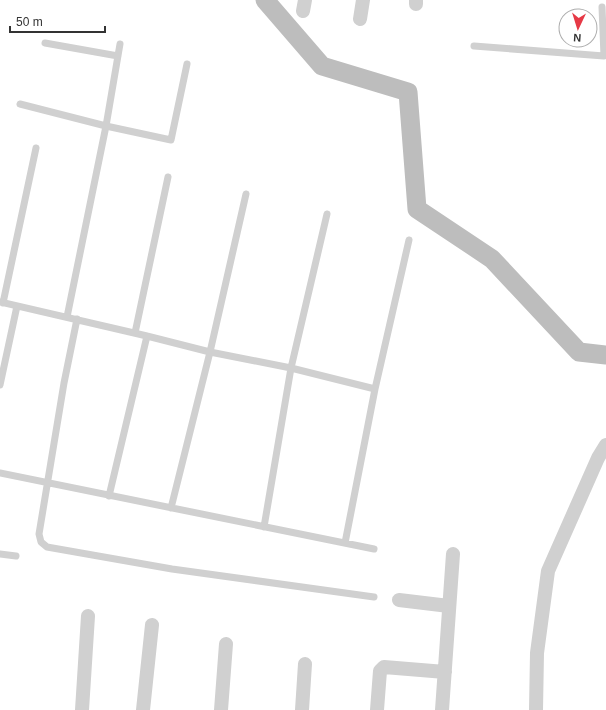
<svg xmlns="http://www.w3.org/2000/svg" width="606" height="710" viewBox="0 0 606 710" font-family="Helvetica,sans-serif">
  <rect width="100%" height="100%" fill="#fff"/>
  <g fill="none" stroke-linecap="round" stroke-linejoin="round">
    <path stroke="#d0d0d0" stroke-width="7" d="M45 43 118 56
      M474 46 604 56 602 7
      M20 104 106 126 171 140 187 64
      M0 302 147 336 210 352 291 368 375 389 409 240
      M3 303 36 148
      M67 317 106 126 120 44
      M77 319 64 383 39 534 41 542 47 547 172 569 374 597
      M135 333 168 177
      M0 385 17 306
      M0 473 374 549
      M109 496 147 336
      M171 508 210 352 246 194
      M264 527 291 368 327 214
      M345 543 375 389
      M0 554 16 556"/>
    <path stroke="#d0d0d0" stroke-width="14" d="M416 4V0
      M303 11 305 0
      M360 19 363 0
      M399 600 449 606
      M82 710 88 616
      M143 710 152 625
      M221 710 226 644
      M302 710 305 664
      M377 710 380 671 384 667 445 672
      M442 710 453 554
      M536 710 537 653 548 571 598 458 606 445"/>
    <path stroke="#bdbdbd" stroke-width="19" d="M265 0 322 66 408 92 417 209 492 259 579 352 606 355"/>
  </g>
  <g transform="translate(578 28) rotate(184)"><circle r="19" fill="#ffffff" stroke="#adadad"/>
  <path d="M0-3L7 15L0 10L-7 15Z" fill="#e63946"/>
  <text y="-6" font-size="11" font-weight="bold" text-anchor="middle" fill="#333333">N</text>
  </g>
  <path d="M10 26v6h95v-6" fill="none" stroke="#333333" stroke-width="2"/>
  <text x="16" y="26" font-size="12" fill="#333333" stroke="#ffffff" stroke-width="3" paint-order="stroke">50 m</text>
</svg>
